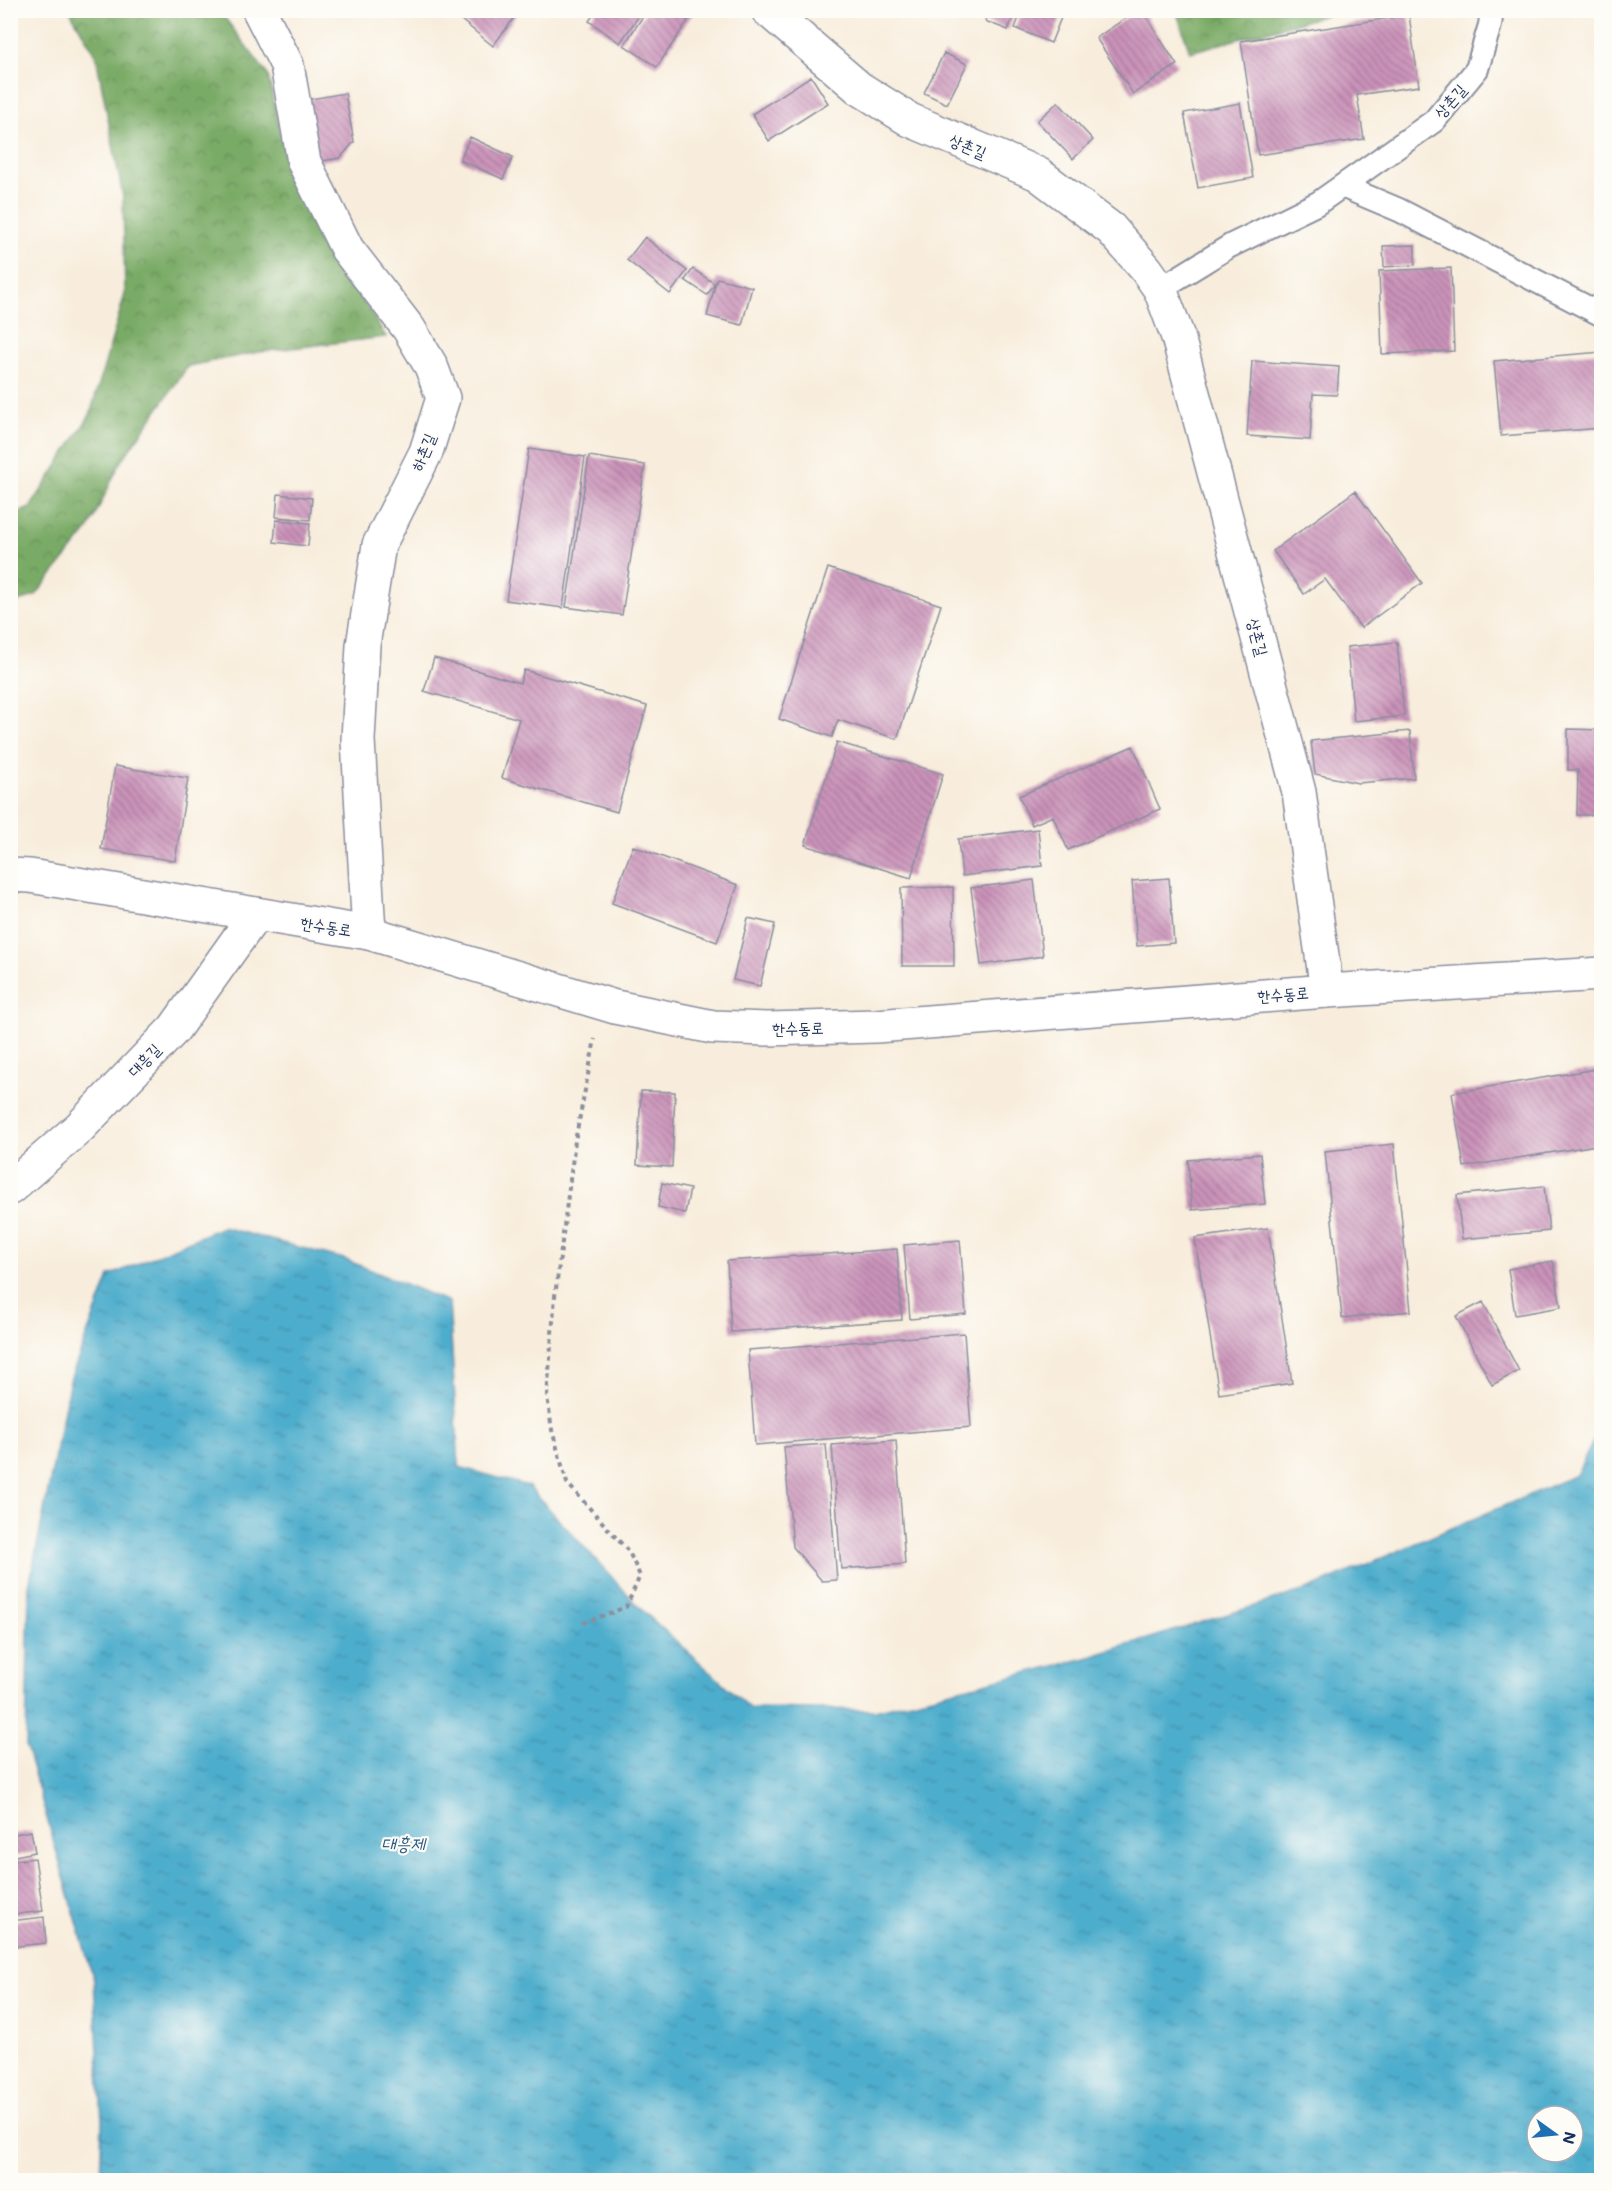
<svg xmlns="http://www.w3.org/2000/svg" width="1612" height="2191" viewBox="0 0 1612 2191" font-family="Mali,'Poor Story',sans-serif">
  <defs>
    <pattern id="forest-crowns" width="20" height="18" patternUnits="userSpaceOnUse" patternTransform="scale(1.5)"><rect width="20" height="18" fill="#7aab66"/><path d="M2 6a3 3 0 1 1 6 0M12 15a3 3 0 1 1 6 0" fill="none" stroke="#638c57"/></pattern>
    <pattern id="water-ripples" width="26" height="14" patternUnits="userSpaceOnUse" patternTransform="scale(1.5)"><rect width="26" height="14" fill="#4dadcc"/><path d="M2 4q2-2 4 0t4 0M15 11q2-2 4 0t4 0" fill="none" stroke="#3f8da9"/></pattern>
    <pattern id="building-back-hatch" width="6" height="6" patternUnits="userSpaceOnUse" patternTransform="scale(1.5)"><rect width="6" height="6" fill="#cb93b9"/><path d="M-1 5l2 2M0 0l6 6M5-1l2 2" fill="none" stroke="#a4789a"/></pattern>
  </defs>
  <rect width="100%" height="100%" fill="#fdfcf7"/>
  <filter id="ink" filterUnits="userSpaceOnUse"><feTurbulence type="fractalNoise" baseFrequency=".0167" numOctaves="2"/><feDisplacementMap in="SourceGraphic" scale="12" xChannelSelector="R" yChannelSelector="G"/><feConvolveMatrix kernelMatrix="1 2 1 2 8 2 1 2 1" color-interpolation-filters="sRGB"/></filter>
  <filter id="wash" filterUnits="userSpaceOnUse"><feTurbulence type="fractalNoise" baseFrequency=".008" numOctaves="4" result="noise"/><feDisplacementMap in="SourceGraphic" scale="24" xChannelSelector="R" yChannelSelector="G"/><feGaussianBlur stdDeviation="1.35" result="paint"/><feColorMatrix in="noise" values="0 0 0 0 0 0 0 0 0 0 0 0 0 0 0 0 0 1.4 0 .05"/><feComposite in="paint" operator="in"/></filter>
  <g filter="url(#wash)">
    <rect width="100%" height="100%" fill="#f8eddc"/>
    <path fill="url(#forest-crowns)" stroke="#4a6d62" stroke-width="1.5" d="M1176 10H1341V11L1190 52Z
      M70 11H216L225 18 268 75 289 175 329 246 386 337 259 352 188 366 120 463 88 530 36 595 11 605V516L30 508 90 415 125 294 123 197 96 56Z"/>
    <path fill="url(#water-ripples)" stroke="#346e95" stroke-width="1.5" fill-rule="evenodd" d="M222 1227 344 1259 449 1302 459 1467 528 1486 643 1611 750 1708 875 1710 1086 1658 1309 1589 1576 1475 1601 1426V2180H100L102 2121 94 1981 26 1746 29 1586 70 1380 109 1276ZM1537 2116H1573V2152H1537Z"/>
    <g id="blocks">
      <path fill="url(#building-back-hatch)" d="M449 10H520L493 46Z
        M597 10H643L620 43 589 21Z
        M647 10H695L657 67 624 45Z
        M989 10H1016L1008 30 985 21Z
        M1022 10H1064L1051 43 1015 28Z
        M1138 10H1142L1177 65 1133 94 1096 38Z
        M1409 15 1419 86 1357 95 1364 139 1258 155 1241 41Z
        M944 53 967 64 947 104 924 93Z
        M811 76 828 103 769 141 752 114Z
        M345 93 354 142 340 158 316 162 305 100Z
        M1058 102 1093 140 1073 159 1037 121Z
        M1240 103 1253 178 1198 188 1184 113Z
        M470 137 513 157 503 179 460 160Z
        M645 237 687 271 670 294 627 260Z
        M1415 245V265L1384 267 1383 246Z
        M1451 268 1454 351 1382 354 1379 271Z
        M693 269 715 284 707 295 685 280Z
        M717 278 752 287 742 325 707 316Z
        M1602 352V428L1501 436 1494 361Z
        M1252 361 1339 367 1337 395 1313 394 1310 440 1247 436Z
        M529 449 585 457 563 608 506 600Z
        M589 456 645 465 622 615 566 607Z
        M1355 491 1422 583 1361 628 1325 579 1304 594 1273 551Z
        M278 494 312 498 310 520 276 517Z
        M276 520 310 523 308 546 274 542Z
        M828 568 941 605 897 739 838 720 832 737 779 719Z
        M1397 642 1404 716 1354 721 1347 647Z
        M434 658 520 683 524 670 647 706 617 812 502 778 519 719 424 691Z
        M1568 729 1602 730V815H1577L1578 770H1568Z
        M1410 731 1414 778 1358 783 1315 774 1311 741Z
        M837 742 943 774 911 878 805 845Z
        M1133 746 1160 809 1068 850 1053 816 1032 825 1019 796Z
        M115 766 188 778 175 861 101 849Z
        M1038 829 1042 866 962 876 958 839Z
        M633 846 738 885 717 942 612 903Z
        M1169 878 1174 943 1137 946 1132 881Z
        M1034 880 1043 956 981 965 971 888Z
        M953 887 954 966H902L901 888Z
        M748 918 775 924 760 986 733 980Z
        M1602 1068V1144L1464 1167 1452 1093Z
        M641 1091 675 1092 672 1167 637 1165Z
        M1394 1144 1411 1311 1342 1318 1325 1151Z
        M1260 1154 1265 1204 1192 1210 1188 1160Z
        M662 1183 690 1189 685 1213 658 1207Z
        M1544 1186 1549 1231 1462 1239 1457 1195Z
        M1268 1228 1292 1383 1219 1394 1195 1238Z
        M960 1240 966 1314 910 1319 904 1245Z
        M897 1249 902 1320 731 1332 727 1261Z
        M1553 1261 1561 1307 1515 1315 1508 1269Z
        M1483 1302 1519 1371 1492 1385 1456 1316Z
        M964 1333 971 1427 755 1445 748 1350Z
        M896 1440 905 1564 841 1569 832 1445Z
        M826 1444 837 1580 822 1581 793 1547 784 1447Z
        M31 1831 35 1852 10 1857V1835Z
        M35 1858 43 1911 10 1915V1861Z
        M44 1917 46 1943 10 1947V1921Z"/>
    </g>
  </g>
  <g filter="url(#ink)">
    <use href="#blocks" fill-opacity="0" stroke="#8a8e9d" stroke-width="1.5"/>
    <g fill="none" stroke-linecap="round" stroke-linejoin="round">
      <defs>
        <path id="service" d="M1342 186 1399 210 1602 315
          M1160 289 1230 246 1318 203 1434 121 1477 69 1490 25 1492 10"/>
        <path id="minor" d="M259 10 287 65 304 162 347 249 409 329 431 366 443 398 426 452 379 545 363 645 358 740 369 933
          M768 10 859 88 910 120 1038 174 1111 229 1146 269 1160 289 1178 337 1299 792 1327 991
          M10 1188 80 1127 174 1029 256 914"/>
        <path id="tertiary" d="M10 875 30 876 369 933 615 1007 713 1027 767 1029 876 1026 1327 991 1602 974"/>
      </defs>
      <use href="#service" stroke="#8a8e9d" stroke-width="26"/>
      <use href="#minor" stroke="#8a8e9d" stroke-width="36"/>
      <use href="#tertiary" stroke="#8a8e9d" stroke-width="36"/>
      <path stroke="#8a8e9d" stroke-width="4" stroke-dasharray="4.5 4.5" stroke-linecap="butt" d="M583 1623 626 1607 640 1576 629 1552 567 1483 552 1430 547 1396 555 1296 575 1141 595 1039"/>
      <use href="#service" stroke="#fff" stroke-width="22"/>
      <use href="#minor" stroke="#fff" stroke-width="33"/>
      <use href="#tertiary" stroke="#fff" stroke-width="33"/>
    </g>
  </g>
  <g text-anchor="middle" stroke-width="4.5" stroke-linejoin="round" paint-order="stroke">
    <g font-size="16" fill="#1b2f5e" stroke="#fdfcf7">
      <text transform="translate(1450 101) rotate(-49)" y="6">상촌길</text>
      <text transform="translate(968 146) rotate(23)" y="6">상촌길</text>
      <text transform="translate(423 452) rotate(-68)" y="6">하촌길</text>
      <text transform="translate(1258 637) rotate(75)" y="6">상촌길</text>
      <text transform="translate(326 926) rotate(9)" y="6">한수동로</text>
      <text transform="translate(1283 994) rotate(-4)" y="6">한수동로</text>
      <text transform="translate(798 1028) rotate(-1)" y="6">한수동로</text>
      <text transform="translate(144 1060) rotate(-46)" y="6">대흥길</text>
    </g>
    <g font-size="18" font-style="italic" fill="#2c5b84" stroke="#fdfcf7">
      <text x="403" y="1850">대흥제</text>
    </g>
  </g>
  <rect width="1612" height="2191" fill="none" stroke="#fdfcf7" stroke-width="36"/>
  <g transform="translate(1555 2134) rotate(105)"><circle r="28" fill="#fdfcf7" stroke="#a3aaba" stroke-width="1.5"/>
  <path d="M0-4.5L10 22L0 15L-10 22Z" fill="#1f6fb2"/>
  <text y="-9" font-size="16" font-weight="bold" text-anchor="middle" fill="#1b2f5e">N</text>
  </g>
</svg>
